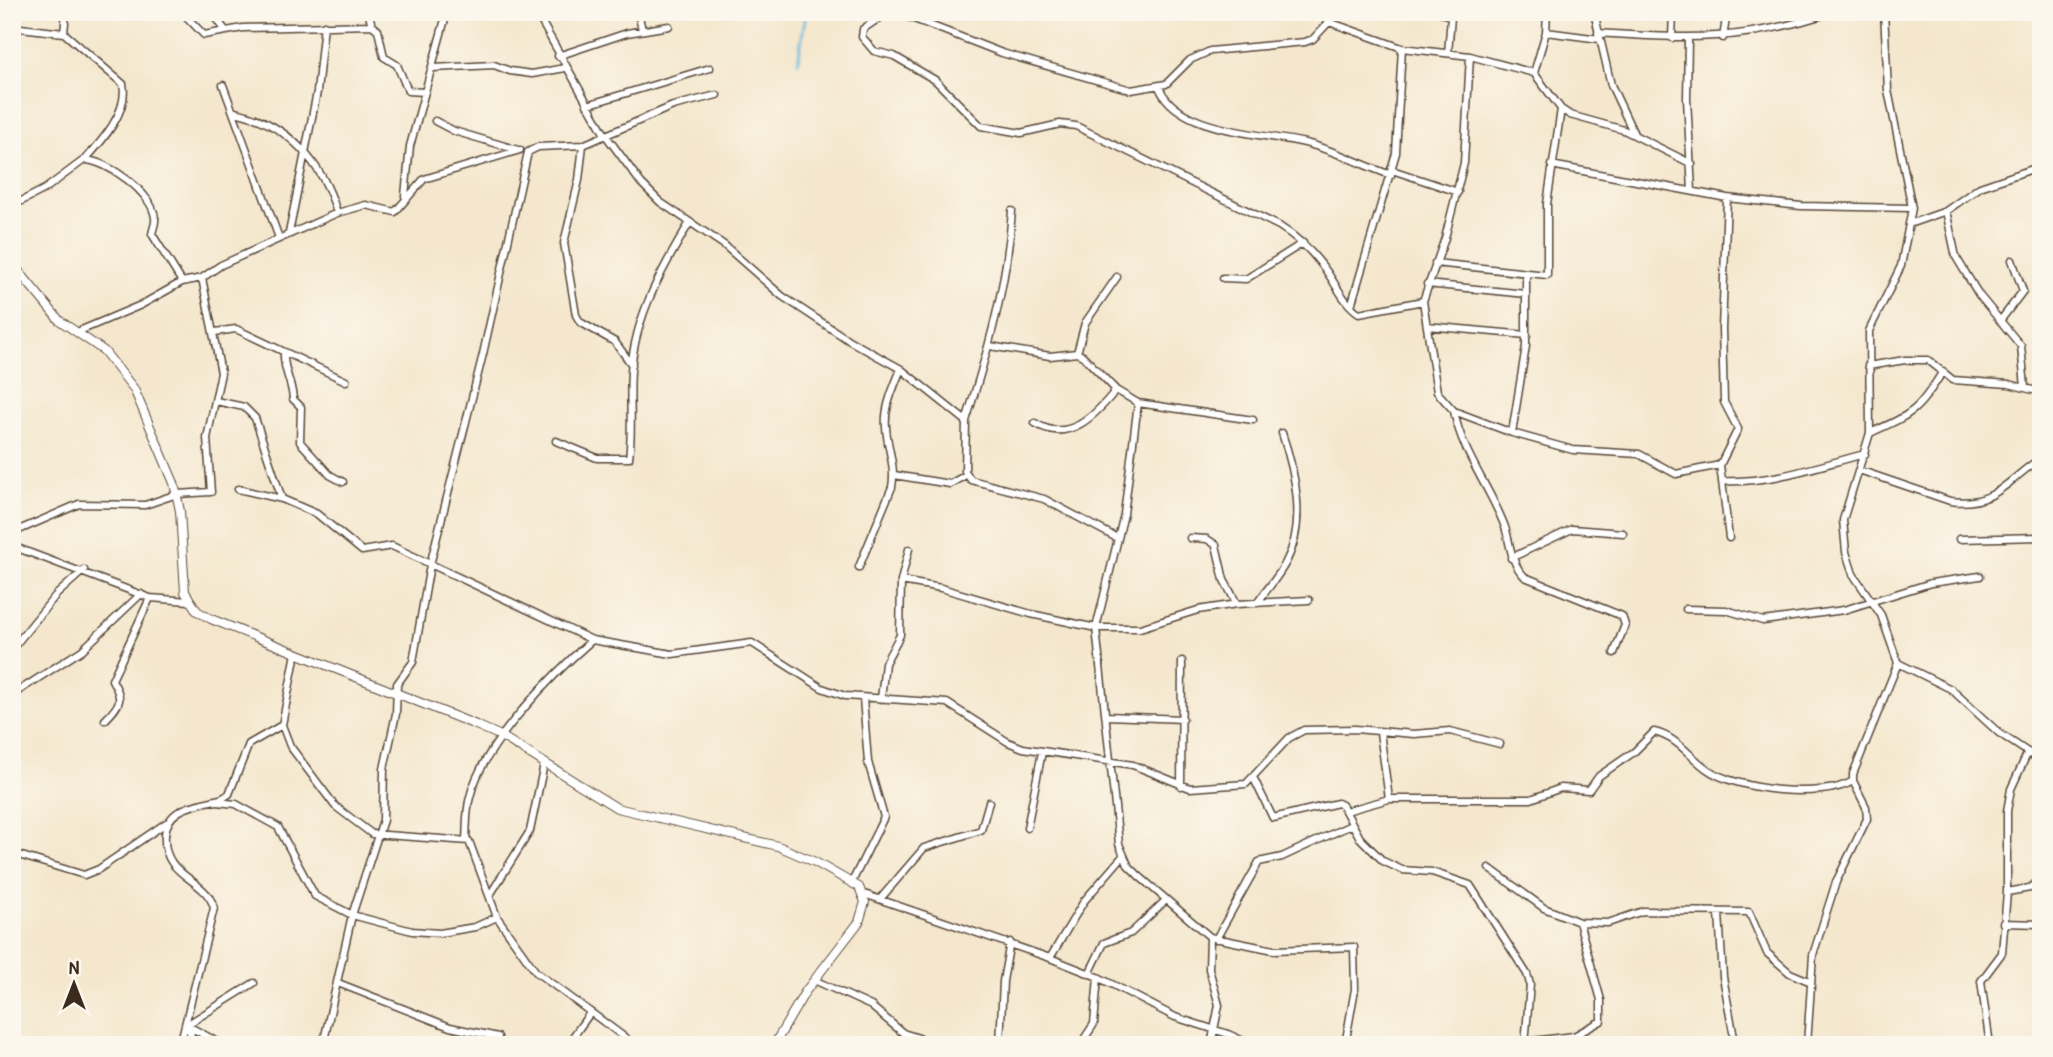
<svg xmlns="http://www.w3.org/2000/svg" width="2053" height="1057" viewBox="0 0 2053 1057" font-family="'Patrick Hand',sans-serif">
  <rect width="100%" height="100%" fill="#fbf7ec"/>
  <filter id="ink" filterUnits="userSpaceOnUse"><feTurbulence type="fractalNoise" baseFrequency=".0143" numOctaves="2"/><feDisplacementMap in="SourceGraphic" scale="14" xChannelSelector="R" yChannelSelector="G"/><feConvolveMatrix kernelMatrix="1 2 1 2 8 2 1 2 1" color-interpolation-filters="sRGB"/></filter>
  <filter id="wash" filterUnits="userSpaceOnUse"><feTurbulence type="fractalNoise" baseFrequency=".00686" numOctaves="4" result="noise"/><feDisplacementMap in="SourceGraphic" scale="28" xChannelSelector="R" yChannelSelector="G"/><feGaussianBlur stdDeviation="1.57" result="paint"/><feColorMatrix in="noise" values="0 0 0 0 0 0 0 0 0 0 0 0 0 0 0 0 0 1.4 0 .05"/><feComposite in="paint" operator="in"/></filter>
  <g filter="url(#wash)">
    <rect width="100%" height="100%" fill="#f4e7cd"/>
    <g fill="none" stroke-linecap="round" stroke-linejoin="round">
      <path stroke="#5eb7dc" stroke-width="2.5" d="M798 62 806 12"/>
    </g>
  </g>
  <g filter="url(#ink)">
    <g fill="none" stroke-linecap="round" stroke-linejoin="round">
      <defs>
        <path id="minor" d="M182 12 204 35 243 28 372 25 378 30 384 57 397 65 408 91 425 92
          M212 12 225 30
          M368 12 372 25
          M536 12 604 133 641 183 660 202 724 245 782 296 850 341 901 369 966 421 965 471 971 480 1044 499 1117 538
          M638 12 642 30
          M888 12 863 29 862 37 874 51 894 56 935 80 981 126 1021 133 1060 124 1076 126 1279 226C1295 236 1309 248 1321 264 1334 279 1342 302 1359 313L1423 301
          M896 12 1002 53 1131 90 1166 84 1190 60 1210 51 1305 42 1313 39 1329 22
          M1323 12 1329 22 1402 48 1470 56 1534 73 1561 109 1570 115 1624 130 1692 164
          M1440 12 1451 17
          M1594 12 1611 85 1634 134
          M12 27 64 33 123 84C129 111 102 141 85 160
          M1546 32 1547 12
          M64 33 66 12
          M1598 33C1689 39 1744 42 1832 12
          M1672 38 1673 12
          M1688 38 1687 99 1692 191
          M1723 38 1727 12
          M1448 53 1451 17 1454 12
          M558 56 627 33 669 26
          M1470 56 1464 163 1445 238 1423 301 1437 392 1454 411 1512 433 1573 450 1639 454 1676 474 1720 465 1738 429 1724 402 1722 329 1727 198
          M433 68 494 65 510 71 532 74 565 68
          M1534 73 1546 32 1600 39
          M223 85 279 238
          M1159 87C1178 133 1263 133 1305 143 1334 150 1362 165 1391 175
          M587 105 710 68
          M235 112C287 123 323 163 337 213
          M435 121 454 131 518 150
          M583 145 579 180 564 243 576 315 580 322 615 342 632 365
          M1551 165 1727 198 1801 206 1912 208
          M1392 170 1458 192
          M405 196 410 146 447 12
          M12 206 45 189 84 160C107 160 153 193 155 218 156 223 153 228 152 234L182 282
          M1946 211 1956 257 1979 295 2021 346 2025 387
          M1909 224 1946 211 1980 187 2041 166
          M289 233 317 92 324 25
          M1435 263 1547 275V204L1561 109
          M1223 278 1246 279 1303 243
          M1427 284 1526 294
          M1351 306 1396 153 1402 48
          M2000 321 2023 291 2012 260
          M1427 326 1527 335
          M77 332 141 305 182 282 202 278 221 265 337 213 366 205 395 212 424 179 520 150
          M215 332 236 329 346 381
          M990 346 1050 356 1077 353 1083 356 1116 390 1138 403 1253 420
          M1077 353 1085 323 1117 277
          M284 354C283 370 292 382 293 399L301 407 300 442 330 475 343 482
          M1868 366 1905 360H1928L1953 380 2009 384 2041 392
          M216 401 244 407 255 418 282 499
          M1138 403 1124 514 1096 628 1119 844 1128 865 1139 876 1210 937 1274 950 1354 947 1355 989 1345 1045
          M1454 411C1462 454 1490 487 1505 527 1511 546 1510 562 1525 577L1622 616 1625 625 1614 653
          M966 421C988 351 1007 285 1012 211
          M1035 423C1068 444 1095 416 1116 390
          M1512 433 1526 346V273
          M1870 433C1912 414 1918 412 1943 371
          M556 441 597 458H629C633 430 629 400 631 371 635 316 662 269 690 222
          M1720 465 1729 538
          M1859 470 1950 501C1995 507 2006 481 2041 458
          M894 475 950 484 966 475
          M1723 481C1773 483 1817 466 1865 454
          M238 489 282 499 317 514 362 551 392 546 592 640 672 654 752 643 822 688 845 696 947 703 1008 742 1023 748 1133 765 1190 788 1246 784 1289 738 1304 730 1355 729 1414 734 1450 731 1500 744
          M12 533 79 504 145 505 177 494 211 492 207 438 221 373 202 278
          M1190 538 1207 539 1216 545 1224 580 1237 604
          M1959 539 2041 537
          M12 546 150 598 189 601
          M1511 558 1572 529 1623 533
          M859 567 892 487C896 465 887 448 886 427 884 407 894 387 901 369
          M901 581 941 588 1031 614 1096 628H1140L1198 610 1237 604 1309 600
          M1258 602C1267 589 1279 576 1286 562 1307 523 1295 472 1282 433
          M1686 609 1726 610 1763 621 1844 610 1931 583 1980 576
          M12 649 56 595 84 570
          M296 653 282 725 290 746 335 806 372 834 469 841 497 917 536 972 635 1045
          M1898 663 1951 689 1999 733 2041 761
          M12 695 82 650 141 594
          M881 699 885 663 900 635 901 581 909 549
          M1107 716 1183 719
          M105 720C122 703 123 699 112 680L150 598
          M1380 732 1389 799
          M1254 779 1273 818 1338 803 1342 805 1360 838 1383 861 1402 870 1432 872 1470 885 1527 974 1530 984 1525 1045
          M1181 786 1182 661
          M217 802 236 804 278 827 315 896 352 915 412 931 440 933 475 927 497 917
          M1346 811 1389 799H1531L1561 788 1589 790 1599 776 1634 752 1654 732C1677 737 1689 756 1707 769 1736 790 1822 800 1853 781
          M1027 828 1042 752
          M466 840C467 826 466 811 470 797 482 745 553 674 592 640
          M12 853 84 875 99 869 166 823
          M1489 868 1544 908 1579 922 1608 923 1643 911 1749 912 1767 953 1790 973 1809 981
          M852 882 884 817 868 762 863 698
          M2007 892 2030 888 2041 878
          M864 894 1050 958 1098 977 1175 1017 1228 1034 1252 1045
          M490 895 530 831 544 764
          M881 898 924 848 981 830 989 802
          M1719 913 1723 977 1733 1032
          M2003 923 2041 924
          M1210 937 1209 969 1219 1005 1211 1045
          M1216 939 1259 862 1282 857 1351 825
          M1050 958 1084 901 1123 856
          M1089 974 1104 943 1131 933 1165 901
          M814 980 871 1006 903 1033 941 1045
          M338 983 450 1027 498 1037
          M187 1023 194 1045
          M188 1024 254 983
          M188 1026 223 1045
          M1525 1042 1574 1036 1601 1021V1000L1579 922
          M180 1045 214 908C206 877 162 878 165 835 167 805 200 805 223 798L229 794 249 744 282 725
          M323 1045 352 915 383 820 384 769 396 714 397 684 413 662 430 565 483 354 528 152 538 147 583 145 673 106 717 95
          M567 1045 590 1013
          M1000 1045 1003 981 1010 942
          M1080 1045 1094 1024 1098 977
          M1807 1045 1813 955 1836 882 1867 819 1866 807 1853 781V774L1898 663 1881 615 1853 574 1846 552 1843 520 1870 433 1869 331 1901 266 1912 208 1888 90 1884 12
          M1990 1045 1981 981 2002 953 2007 892V811L2011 789 2028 752"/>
        <path id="tertiary" d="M12 263 59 320 104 351 134 389 174 483 180 511 185 592 197 611 211 619 476 725 501 736 617 808 778 846 815 862 859 887 865 902 859 922 805 992 774 1045"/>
      </defs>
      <use href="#minor" stroke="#574638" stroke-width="9"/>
      <use href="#tertiary" stroke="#574638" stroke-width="10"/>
      <use href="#minor" stroke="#fff" stroke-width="6"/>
      <use href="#tertiary" stroke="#fff" stroke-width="8"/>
    </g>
  </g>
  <rect width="2053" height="1057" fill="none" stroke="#fbf7ec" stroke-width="42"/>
  <g transform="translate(74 984)" stroke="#fbf7ec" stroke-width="5" paint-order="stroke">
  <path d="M0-5L12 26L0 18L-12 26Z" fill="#3b2a1e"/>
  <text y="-10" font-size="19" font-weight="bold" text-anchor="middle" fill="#3b2a1e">N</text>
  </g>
</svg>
